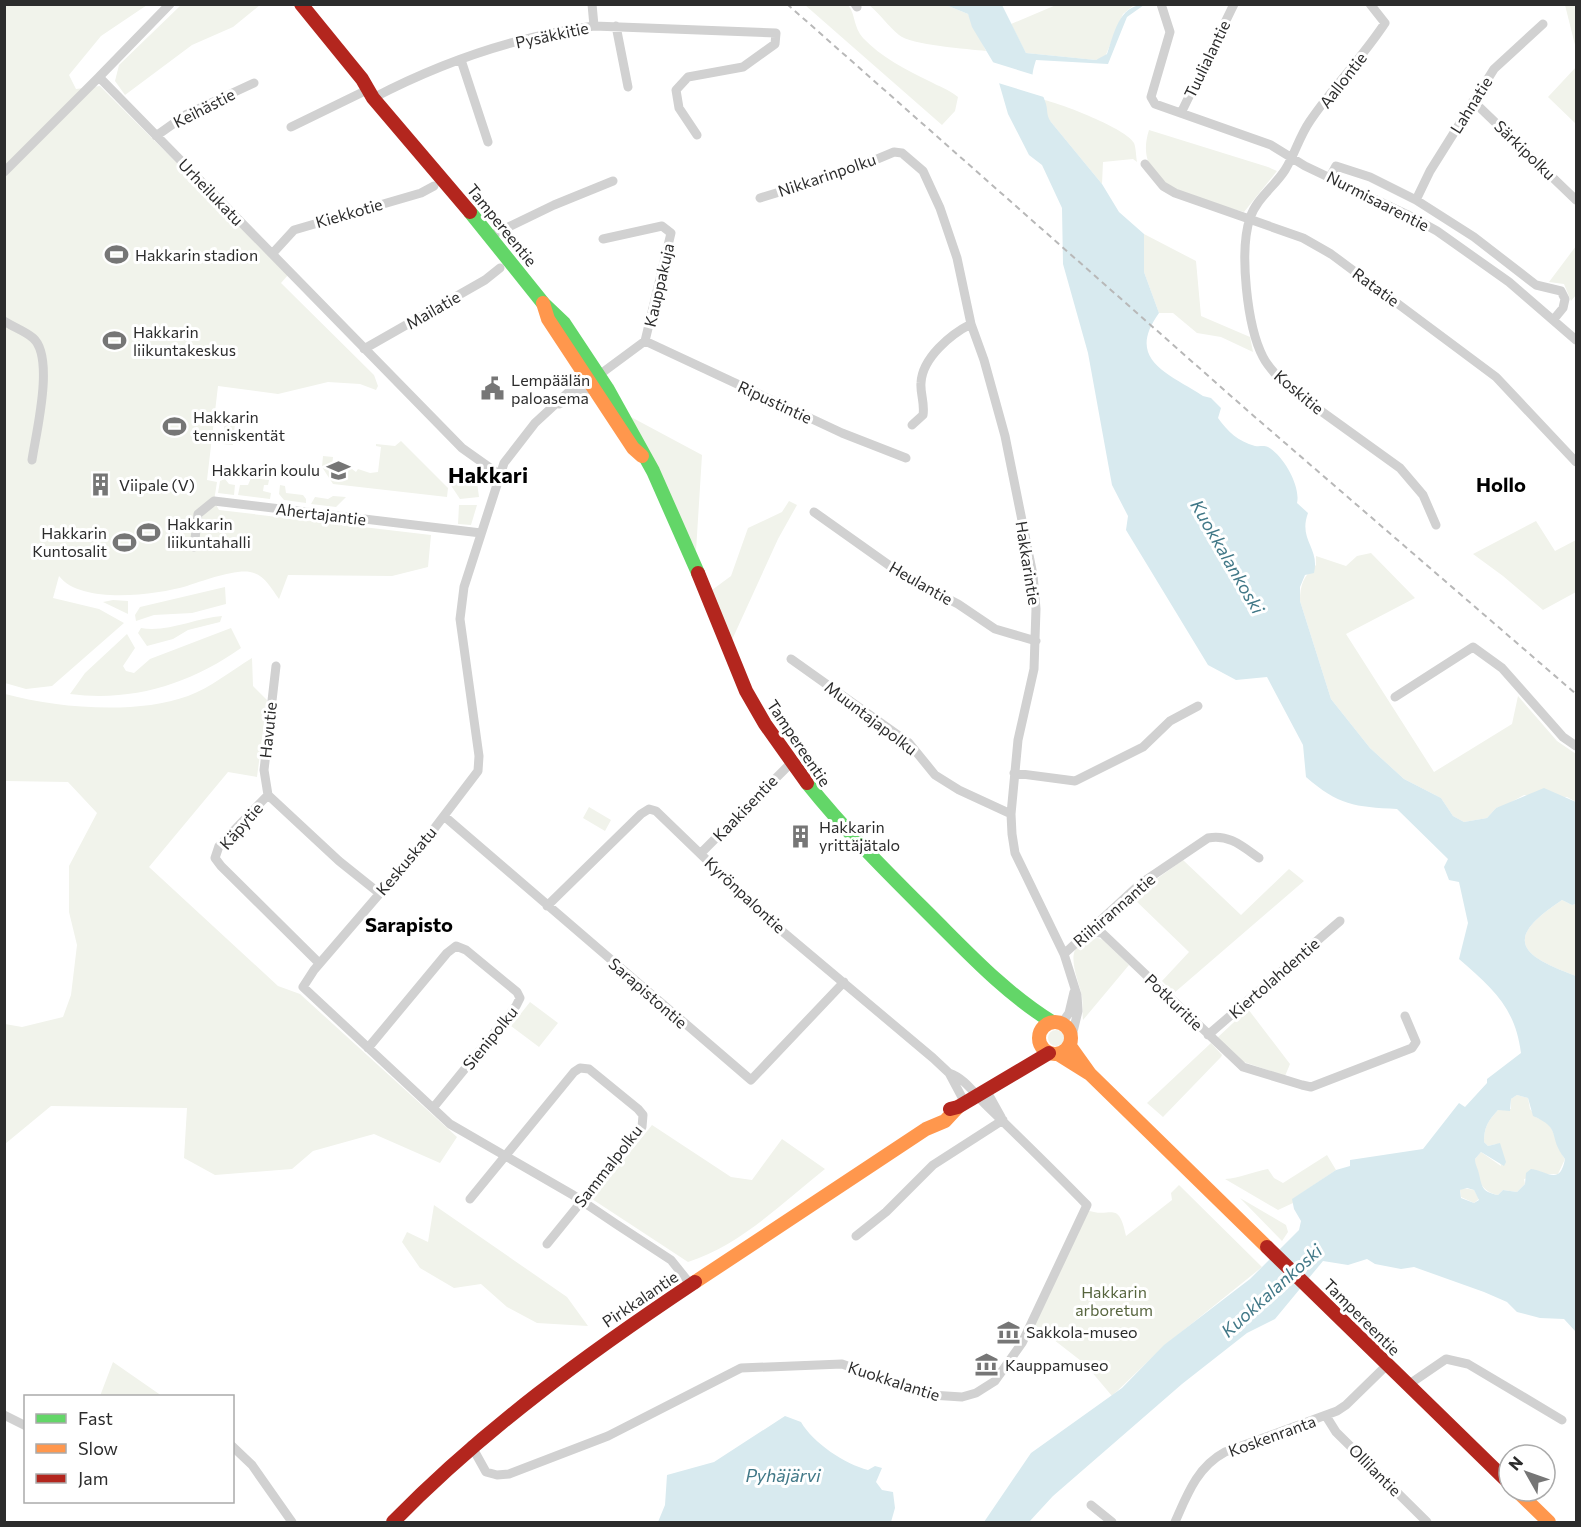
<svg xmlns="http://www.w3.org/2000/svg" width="1581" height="1527" viewBox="0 0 1581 1527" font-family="Commissioner,sans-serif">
  <rect width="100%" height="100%" fill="#fff"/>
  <path fill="#f1f3eb" d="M4 5H147L101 36 69 75 76 89 100 86 288 275 281 283 374 375 378 386 376 390 360 384 328 382 278 394 218 386 207 480 217 482 214 501 219 510 431 535 428 567 392 576 288 575 279 599C271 588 264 574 250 572 235 569 202 581 187 586 156 595 81 605 59 576L53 598 99 609 124 623 52 686 26 689 5 683Z
    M181 5H260L233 27 192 45 125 95 115 81 119 65Z
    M805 5H848C856 15 853 27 863 38 881 57 906 70 929 81 940 87 948 89 958 97L955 111 942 125Z
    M869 5H946L968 14 986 51C969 49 910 45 899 35 888 26 880 14 869 5Z
    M1056 5H1134L1123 14 1105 57 1096 60 1026 53 1011 24Z
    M1565 5H1576V49Z
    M1576 67V124L1548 97Z
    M1044 100C1060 103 1127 129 1134 143 1136 148 1136 156 1137 162L1133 159 1103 162 1102 184 1046 116Z
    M1149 130 1268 167 1277 171 1244 212C1203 200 1130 189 1149 130Z
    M1144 234 1196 261 1201 316 1250 337 1253 352 1221 337 1197 333 1173 313H1159L1144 272Z
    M1576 246V295L1571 301 1564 284 1549 282Z
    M631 417 702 455 696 551Z
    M225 421 235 423 233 445 222 444Z
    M401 441 448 488 447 497 333 484 322 467 323 456 333 457 332 467 335 470 338 467 352 469 356 472 358 469 370 473 378 472 381 447 376 446V444L395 446Z
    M461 467 477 482 479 497 460 499 448 481Z
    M251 478 269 480 268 485H264L263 491 271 493 270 499 238 495 240 485H248Z
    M225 479 229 484 235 485 234 495 218 493 220 481Z
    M280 485 285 486 286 493 303 495 306 499V503L284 500 279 494Z
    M333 496 346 497 336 507 311 504 315 497 328 499Z
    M789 501 797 505 778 539 731 642 712 590 731 576 748 528 782 512Z
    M459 505H477L471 525 458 524Z
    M1536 521 1555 551 1576 540V592L1543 610 1503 576 1473 554Z
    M1371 553 1415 598 1346 634 1434 772 1512 724 1518 696 1557 741 1576 754V802L1567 797 1524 795 1506 805 1496 808 1487 818 1464 822 1453 816 1441 798 1404 779 1370 748 1331 699 1300 601C1300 584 1304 576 1316 565V556L1346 566 1357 556Z
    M225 587 226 604 192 613 154 615 136 621 135 615 140 607Z
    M113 600 128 601V614L103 602Z
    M222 616 220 622 188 630 173 639 147 646 138 633 141 628C166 633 196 618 222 616Z
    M231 628 241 648C190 684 133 702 70 694L85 673 127 634 135 648 123 666 126 671 134 673 150 659Z
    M252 658 253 686 267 700 257 777 228 772 149 867 278 986 300 994 457 1137 440 1163 374 1134 313 1151 292 1169 215 1175 184 1158 187 1108 51 1106 5 1144V1024L22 1027 63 1017 71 995 77 945 69 912V866L97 813 68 782 5 781V694C57 708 136 715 188 696 210 688 232 670 252 658Z
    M589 807 611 820 605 831 583 818Z
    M1183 860 1241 915 1289 869 1304 881 1174 993 1162 981 1189 952 1134 899 1151 883Z
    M1562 900 1572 905 1576 904V976C1519 955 1503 939 1562 900Z
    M1098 938 1103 940 1129 965 1083 1020C1082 1012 1083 1004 1082 996 1077 975 1059 940 1098 938Z
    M530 1002 558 1023 539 1047 511 1026Z
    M1248 1009 1290 1064 1285 1076 1241 1061 1217 1038Z
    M1048 1038a8 8 0 1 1 16 0a8 8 0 1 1-16 0Z
    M1211 1043 1222 1055 1221 1057 1163 1117 1147 1103Z
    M1517 1095 1528 1098 1530 1109 1537 1118C1555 1119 1555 1146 1565 1159L1558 1174H1542L1524 1179 1525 1184 1517 1192 1503 1190 1498 1195C1480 1192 1475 1175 1475 1159L1481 1152 1501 1166 1496 1144 1488 1146 1484 1142C1484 1127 1488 1121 1498 1110L1511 1109V1099Z
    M652 1125 731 1177 752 1180 782 1139 825 1169C782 1203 741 1245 688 1262L592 1199Z
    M1327 1155 1336 1170 1293 1199V1203L1278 1210 1225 1179C1240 1178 1252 1172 1268 1169L1274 1178 1283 1183Z
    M1179 1185 1262 1267 1164 1346 1112 1396 1085 1364 1031 1322 1085 1209C1110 1221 1118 1197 1126 1236L1172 1200 1171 1193Z
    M1463 1188 1474 1190 1479 1199 1474 1203 1461 1197 1460 1190Z
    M1240 1198 1286 1225 1288 1232 1282 1241Z
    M434 1205 567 1297 588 1326 537 1323 507 1307 481 1284 454 1288 420 1268 402 1242 407 1232 428 1242Z
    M113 1362 162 1396H178H100Z"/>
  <path fill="#d8eaef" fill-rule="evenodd" d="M946 5H1002L1026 53 1096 60 1107 54C1114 34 1119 5 1144 5L1127 17 1108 64 1036 60C1026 90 1040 81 1046 104 1048 111 1046 115 1051 122L1102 184 1119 212 1144 234V272L1159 313C1125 360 1168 373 1203 396L1211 398 1221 408 1218 418C1228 432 1238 441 1255 446 1260 447 1263 445 1268 447 1283 455 1301 486 1297 503L1308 513C1298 540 1320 548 1314 573L1305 575 1300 587V601L1331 699 1370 748 1404 779 1441 798 1453 816 1464 822 1487 818 1496 808 1544 788 1576 802V904L1572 905 1562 900C1503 939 1519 955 1576 976V1332L1564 1319 1540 1318 1517 1312 1507 1302 1484 1292 1414 1267 1401 1269 1375 1264 1367 1259 1348 1265 1323 1261 1275 1319 1247 1333 1182 1384 1053 1496 1029 1522H984L1031 1453 1122 1388 1164 1345 1250 1279 1299 1230 1301 1221 1294 1209 1292 1199 1336 1170 1350 1166V1160L1423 1149 1459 1103 1465 1107 1487 1083V1079L1521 1053C1515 1007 1493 989 1459 959L1468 923 1459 882 1449 880 1444 867 1448 859 1397 809C1355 807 1338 805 1306 777L1303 745 1267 677 1236 680 1208 665 1126 530 1128 516 1112 485 1088 353 1063 264 1062 208 1042 165 1029 155 1008 114 993 62 972 27 968 14ZM1517 1095 1528 1098 1533 1116C1563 1129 1547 1136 1565 1159 1560 1187 1546 1170 1531 1169L1526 1173 1525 1184 1517 1192 1503 1190 1498 1195C1482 1192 1482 1187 1479 1174 1478 1168 1475 1165 1475 1159L1481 1152 1504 1166 1506 1162 1500 1143 1488 1146 1484 1142C1484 1127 1488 1121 1498 1110L1510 1111 1511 1099ZM1467 1188 1474 1190 1479 1200 1474 1203 1461 1198 1460 1190Z
    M785 1416 801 1422C813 1443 845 1464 868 1470L875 1466 882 1468 876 1482 882 1490 893 1492 895 1508 891 1522H658L665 1505 667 1475 714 1462Z"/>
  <path fill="#fff" d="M989 61 1034 75 1037 85 1047 98 995 82Z"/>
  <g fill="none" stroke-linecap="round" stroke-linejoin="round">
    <path stroke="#d1d1d1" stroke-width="9" d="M170 4 99 77 462 448 500 475
      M592 4 594 26
      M855 4 857 7
      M1161 4 1170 32 1151 97 1155 104 1271 145 1305 166 1408 215 1437 231 1509 282 1576 340
      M1370 4 1385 23C1362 58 1333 87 1310 121 1299 137 1295 154 1285 170 1275 186 1256 199 1250 218 1239 251 1247 326 1263 357 1269 369 1280 379 1289 388L1400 468 1423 495 1436 525
      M616 26 628 87
      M461 60 488 142
      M373 98C442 62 518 36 594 26L776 33 775 44 743 67 688 77 676 90 679 108 697 135
      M1473 101 1576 200
      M1181 113 1234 4
      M291 127 367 90
      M156 136 187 114 254 83
      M1145 164 1163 186 1175 193 1303 238 1331 254 1496 377 1576 462
      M4 172 99 77
      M1330 177 1336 166 1370 177 1416 200 1474 237 1536 285 1561 291 1565 299 1563 308 1554 319
      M760 198 851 170 894 152 902 153 923 171 940 208 957 258 971 324 984 360 1005 436 1033 575 1036 609 1034 669 1018 740 1011 814 1012 834 1015 853 1064 954 1077 995 1078 1011 1072 1036
      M1416 200 1430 171 1494 69 1543 24
      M490 236 554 205 613 181
      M272 254 294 230 421 193 434 186
      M4 321C13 327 25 331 33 338 55 357 36 433 32 460
      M645 341 842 433 906 458
      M364 349 485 280 500 268
      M587 375 535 423 504 463 464 587 460 619 479 756 478 771 424 842 314 970 303 987 450 1124 573 1195 616 1224 671 1260 691 1285
      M595 378 645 341 671 233 662 226 603 239
      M559 404 594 386
      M912 425 923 415C925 403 920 393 921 383 922 358 951 334 971 324
      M814 512 907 578 958 604 995 629 1036 641
      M194 547 198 514 214 501 481 533
      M791 659 909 743 935 775 959 790 1011 814
      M1395 697 1473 647 1502 668 1563 737 1576 746
      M1014 773 1075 781 1143 747 1170 721 1198 706
      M268 795 264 770 276 666
      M444 816 751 1080 844 982
      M701 853 790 764
      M547 906 641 814 649 809 656 811 770 921 933 1058 949 1073 965 1103
      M1087 932 1102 933 1243 1067 1302 1085 1311 1087 1412 1048 1416 1042 1405 1016
      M1064 954 1140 884 1208 838C1229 834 1242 846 1259 858
      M319 963 221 866 215 858 219 846 268 795 339 861 379 893
      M1062 1023 1069 1013 1074 992
      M1208 1035 1340 921
      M368 1048 447 953 456 946 466 950 517 992 520 998 516 1006 433 1108
      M986 1090 1001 1117
      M470 1199 574 1072 580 1068 589 1069 638 1109 643 1115 642 1127 547 1244
      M856 1236 886 1212 933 1165 1003 1120
      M1408 1385 1446 1359 1468 1364 1562 1420
      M4 1415 26 1426
      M1326 1416 1336 1432 1427 1522
      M471 1445 486 1472 497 1475 509 1474 608 1436 741 1368 842 1364 931 1395 962 1397 976 1393 995 1381 1022 1343 1087 1205C1054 1171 1020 1138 987 1106 974 1094 966 1079 949 1073
      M232 1446 252 1465 292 1522
      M1091 1505 1112 1522
      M1175 1522C1187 1495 1197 1467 1225 1452L1337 1411 1346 1405 1387 1365"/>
    <path stroke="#63d668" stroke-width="14" d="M470 212 543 303 564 323 607 388 653 471 698 573
      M807 783C846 832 891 876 935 920 972 957 1007 994 1052 1022"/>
    <path stroke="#ff974d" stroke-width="14" d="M543 303 548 319 633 448 642 456
      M1039 1038a16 16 0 1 1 32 0a16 16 0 1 1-32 0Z
      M1070 1046 1090 1074 1267 1247
      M1058 1054 1090 1074
      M695 1282 926 1129 945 1121 958 1107
      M1517 1491 1549 1522"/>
    <path stroke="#b3261e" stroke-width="14" d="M301 4 362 79 373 98 470 212
      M698 573 746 691 765 724 807 783
      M950 1109 958 1107 1049 1053
      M1267 1247 1509 1483
      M393 1522C484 1429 587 1354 695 1282"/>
    <path stroke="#b8b8b8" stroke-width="2" stroke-dasharray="6 4.5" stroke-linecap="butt" d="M787 4 1248 411 1576 694"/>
  </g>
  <defs>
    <symbol id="stadium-bare" viewBox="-9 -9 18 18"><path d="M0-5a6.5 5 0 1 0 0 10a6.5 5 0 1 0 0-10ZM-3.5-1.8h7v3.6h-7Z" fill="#767676" stroke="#fff" stroke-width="2.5" paint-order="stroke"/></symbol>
    <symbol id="civic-bare" viewBox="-9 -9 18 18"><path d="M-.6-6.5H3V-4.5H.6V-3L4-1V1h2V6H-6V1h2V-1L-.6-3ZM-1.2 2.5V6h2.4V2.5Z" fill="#767676" stroke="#fff" stroke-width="2.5" paint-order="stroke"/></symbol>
    <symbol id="school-bare" viewBox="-9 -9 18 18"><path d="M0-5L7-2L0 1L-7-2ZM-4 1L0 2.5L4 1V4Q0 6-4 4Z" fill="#767676" stroke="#fff" stroke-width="2.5" paint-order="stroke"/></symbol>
    <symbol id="building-bare" viewBox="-9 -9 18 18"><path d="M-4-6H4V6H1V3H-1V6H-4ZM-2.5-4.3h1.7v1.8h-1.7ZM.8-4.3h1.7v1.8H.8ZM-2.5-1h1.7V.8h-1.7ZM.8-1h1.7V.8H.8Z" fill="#767676" stroke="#fff" stroke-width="2.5" paint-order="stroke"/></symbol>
    <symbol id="museum-bare" viewBox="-9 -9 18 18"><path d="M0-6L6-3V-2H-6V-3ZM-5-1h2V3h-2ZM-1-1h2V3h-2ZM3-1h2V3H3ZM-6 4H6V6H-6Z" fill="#767676" stroke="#fff" stroke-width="2.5" paint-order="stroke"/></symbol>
  </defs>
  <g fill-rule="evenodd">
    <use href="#stadium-bare" x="100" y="238" width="33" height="33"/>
    <use href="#stadium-bare" x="98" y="324" width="33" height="33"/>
    <use href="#civic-bare" x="476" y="372" width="33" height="33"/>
    <use href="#stadium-bare" x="158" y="410" width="33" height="33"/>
    <use href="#school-bare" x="322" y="454" width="33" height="33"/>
    <use href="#building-bare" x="84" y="468" width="33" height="33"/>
    <use href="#stadium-bare" x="132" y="516" width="33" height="33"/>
    <use href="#stadium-bare" x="108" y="526" width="33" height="33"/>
    <use href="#building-bare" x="784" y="820" width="33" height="33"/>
    <use href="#museum-bare" x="992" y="1316" width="33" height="33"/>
    <use href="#museum-bare" x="970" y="1348" width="33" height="33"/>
  </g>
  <g text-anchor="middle" stroke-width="6" stroke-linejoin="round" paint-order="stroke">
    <g font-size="16" fill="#2c2c2c" stroke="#fff">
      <text transform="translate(552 35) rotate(-12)" y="6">Pysäkkitie</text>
      <text transform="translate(1207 59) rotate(-64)" y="6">Tuulialantie</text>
      <text transform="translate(1343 80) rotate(-52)" y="6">Aallontie</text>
      <text transform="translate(1471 105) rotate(-58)" y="6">Lahnatie</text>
      <text transform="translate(204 108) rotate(-27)" y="6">Keihästie</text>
      <text transform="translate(1525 150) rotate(44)" y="6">Särkipolku</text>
      <text transform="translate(827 175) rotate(-19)" y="6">Nikkarinpolku</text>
      <text transform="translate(211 192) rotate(46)" y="6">Urheilukatu</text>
      <text transform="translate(1378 201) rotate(27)" y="6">Nurmisaarentie</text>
      <text transform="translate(349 213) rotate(-16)" y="6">Kiekkotie</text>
      <text transform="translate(502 225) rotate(51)" y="6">Tampereentie</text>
      <text transform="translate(659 285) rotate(-77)" y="6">Kauppakuja</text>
      <text transform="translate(1376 287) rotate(36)" y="6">Ratatie</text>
      <text transform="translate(433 310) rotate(-30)" y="6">Mailatie</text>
      <text transform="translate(1299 392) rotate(40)" y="6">Koskitie</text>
      <text transform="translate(775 402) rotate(25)" y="6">Ripustintie</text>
      <text transform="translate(321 514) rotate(7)" y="6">Ahertajantie</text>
      <text transform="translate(1028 563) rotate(81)" y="6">Hakkarintie</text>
      <text transform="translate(921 583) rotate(30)" y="6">Heulantie</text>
      <text transform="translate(871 718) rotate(37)" y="6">Muuntajapolku</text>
      <text transform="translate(268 730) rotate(-84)" y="6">Havutie</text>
      <text transform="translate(799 743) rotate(56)" y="6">Tampereentie</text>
      <text transform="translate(745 808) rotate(-46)" y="6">Kaakisentie</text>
      <text transform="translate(241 826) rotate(-49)" y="6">Käpytie</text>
      <text transform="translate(406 861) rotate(-50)" y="6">Keskuskatu</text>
      <text transform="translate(745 895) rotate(43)" y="6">Kyrönpalontie</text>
      <text transform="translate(1114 910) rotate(-41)" y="6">Riihirannantie</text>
      <text transform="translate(1274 978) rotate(-41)" y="6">Kiertolahdentie</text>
      <text transform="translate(648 993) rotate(41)" y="6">Sarapistontie</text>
      <text transform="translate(1174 1002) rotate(44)" y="6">Potkuritie</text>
      <text transform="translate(490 1038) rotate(-51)" y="6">Sienipolku</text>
      <text transform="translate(608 1166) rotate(-52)" y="6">Sammalpolku</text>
      <text transform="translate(640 1299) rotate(-34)" y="6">Pirkkalantie</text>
      <text transform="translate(1362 1317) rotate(45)" y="6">Tampereentie</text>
      <text transform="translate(894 1381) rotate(18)" y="6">Kuokkalantie</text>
      <text transform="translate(1272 1436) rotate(-20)" y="6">Koskenranta</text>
      <text transform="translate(1375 1470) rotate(45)" y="6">Ollilantie</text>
    </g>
    <g font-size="16" fill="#2c2c2c" stroke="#fff" text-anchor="start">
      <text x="135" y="261">Hakkarin stadion</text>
      <text x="133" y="338">Hakkarin<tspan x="133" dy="18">liikuntakeskus</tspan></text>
      <text x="511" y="386">Lempäälän<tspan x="511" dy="18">paloasema</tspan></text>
      <text x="193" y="423">Hakkarin<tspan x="193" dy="18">tenniskentät</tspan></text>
      <text x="320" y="476" text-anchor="end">Hakkarin koulu</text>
      <text x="119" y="491">Viipale (V)</text>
      <text x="167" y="530">Hakkarin<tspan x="167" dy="18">liikuntahalli</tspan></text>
      <text x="107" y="539" text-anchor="end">Hakkarin<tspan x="107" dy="18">Kuntosalit</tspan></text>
      <text x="819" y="833">Hakkarin<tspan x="819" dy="18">yrittäjätalo</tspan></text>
      <text x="1026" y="1338">Sakkola-museo</text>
      <text x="1005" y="1371">Kauppamuseo</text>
    </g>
    <g font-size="16" fill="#56643d" stroke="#fff">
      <text x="1114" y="1298">Hakkarin<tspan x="1114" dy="18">arboretum</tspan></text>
    </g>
    <g font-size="18" font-style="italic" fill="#417887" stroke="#fff">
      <text transform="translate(1227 557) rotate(60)" y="6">Kuokkalankoski</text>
      <text transform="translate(1272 1291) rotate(-42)" y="6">Kuokkalankoski</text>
      <text x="783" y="1482">Pyhäjärvi</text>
    </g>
    <g font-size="20" font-weight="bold" fill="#000" stroke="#fff">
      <text x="1501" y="492">Hollo</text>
      <text x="409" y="932">Sarapisto</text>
    </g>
    <g font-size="22" font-weight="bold" fill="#000" stroke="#fff">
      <text x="488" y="483">Hakkari</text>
    </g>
  </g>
  <rect width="1581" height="1527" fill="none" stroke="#2c2c2c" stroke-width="12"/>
  <rect x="24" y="1395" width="210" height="108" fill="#ffffff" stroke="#ababab" stroke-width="1.5"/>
  <rect x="36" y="1414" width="30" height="9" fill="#63d668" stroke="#ababab" stroke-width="1.5"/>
  <text x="78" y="1425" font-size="18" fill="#2c2c2c">Fast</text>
  <rect x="36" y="1444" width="30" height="9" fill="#ff974d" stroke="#ababab" stroke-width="1.5"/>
  <text x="78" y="1455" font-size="18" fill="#2c2c2c">Slow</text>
  <rect x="36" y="1474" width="30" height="9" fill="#b3261e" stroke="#ababab" stroke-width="1.5"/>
  <text x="78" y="1485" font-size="18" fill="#2c2c2c">Jam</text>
  <g transform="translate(1527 1473) rotate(310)"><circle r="28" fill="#ffffff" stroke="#ababab" stroke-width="1.5"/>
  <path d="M0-4.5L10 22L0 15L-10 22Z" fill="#767676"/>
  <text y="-9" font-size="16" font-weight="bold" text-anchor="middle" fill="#2c2c2c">N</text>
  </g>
</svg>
